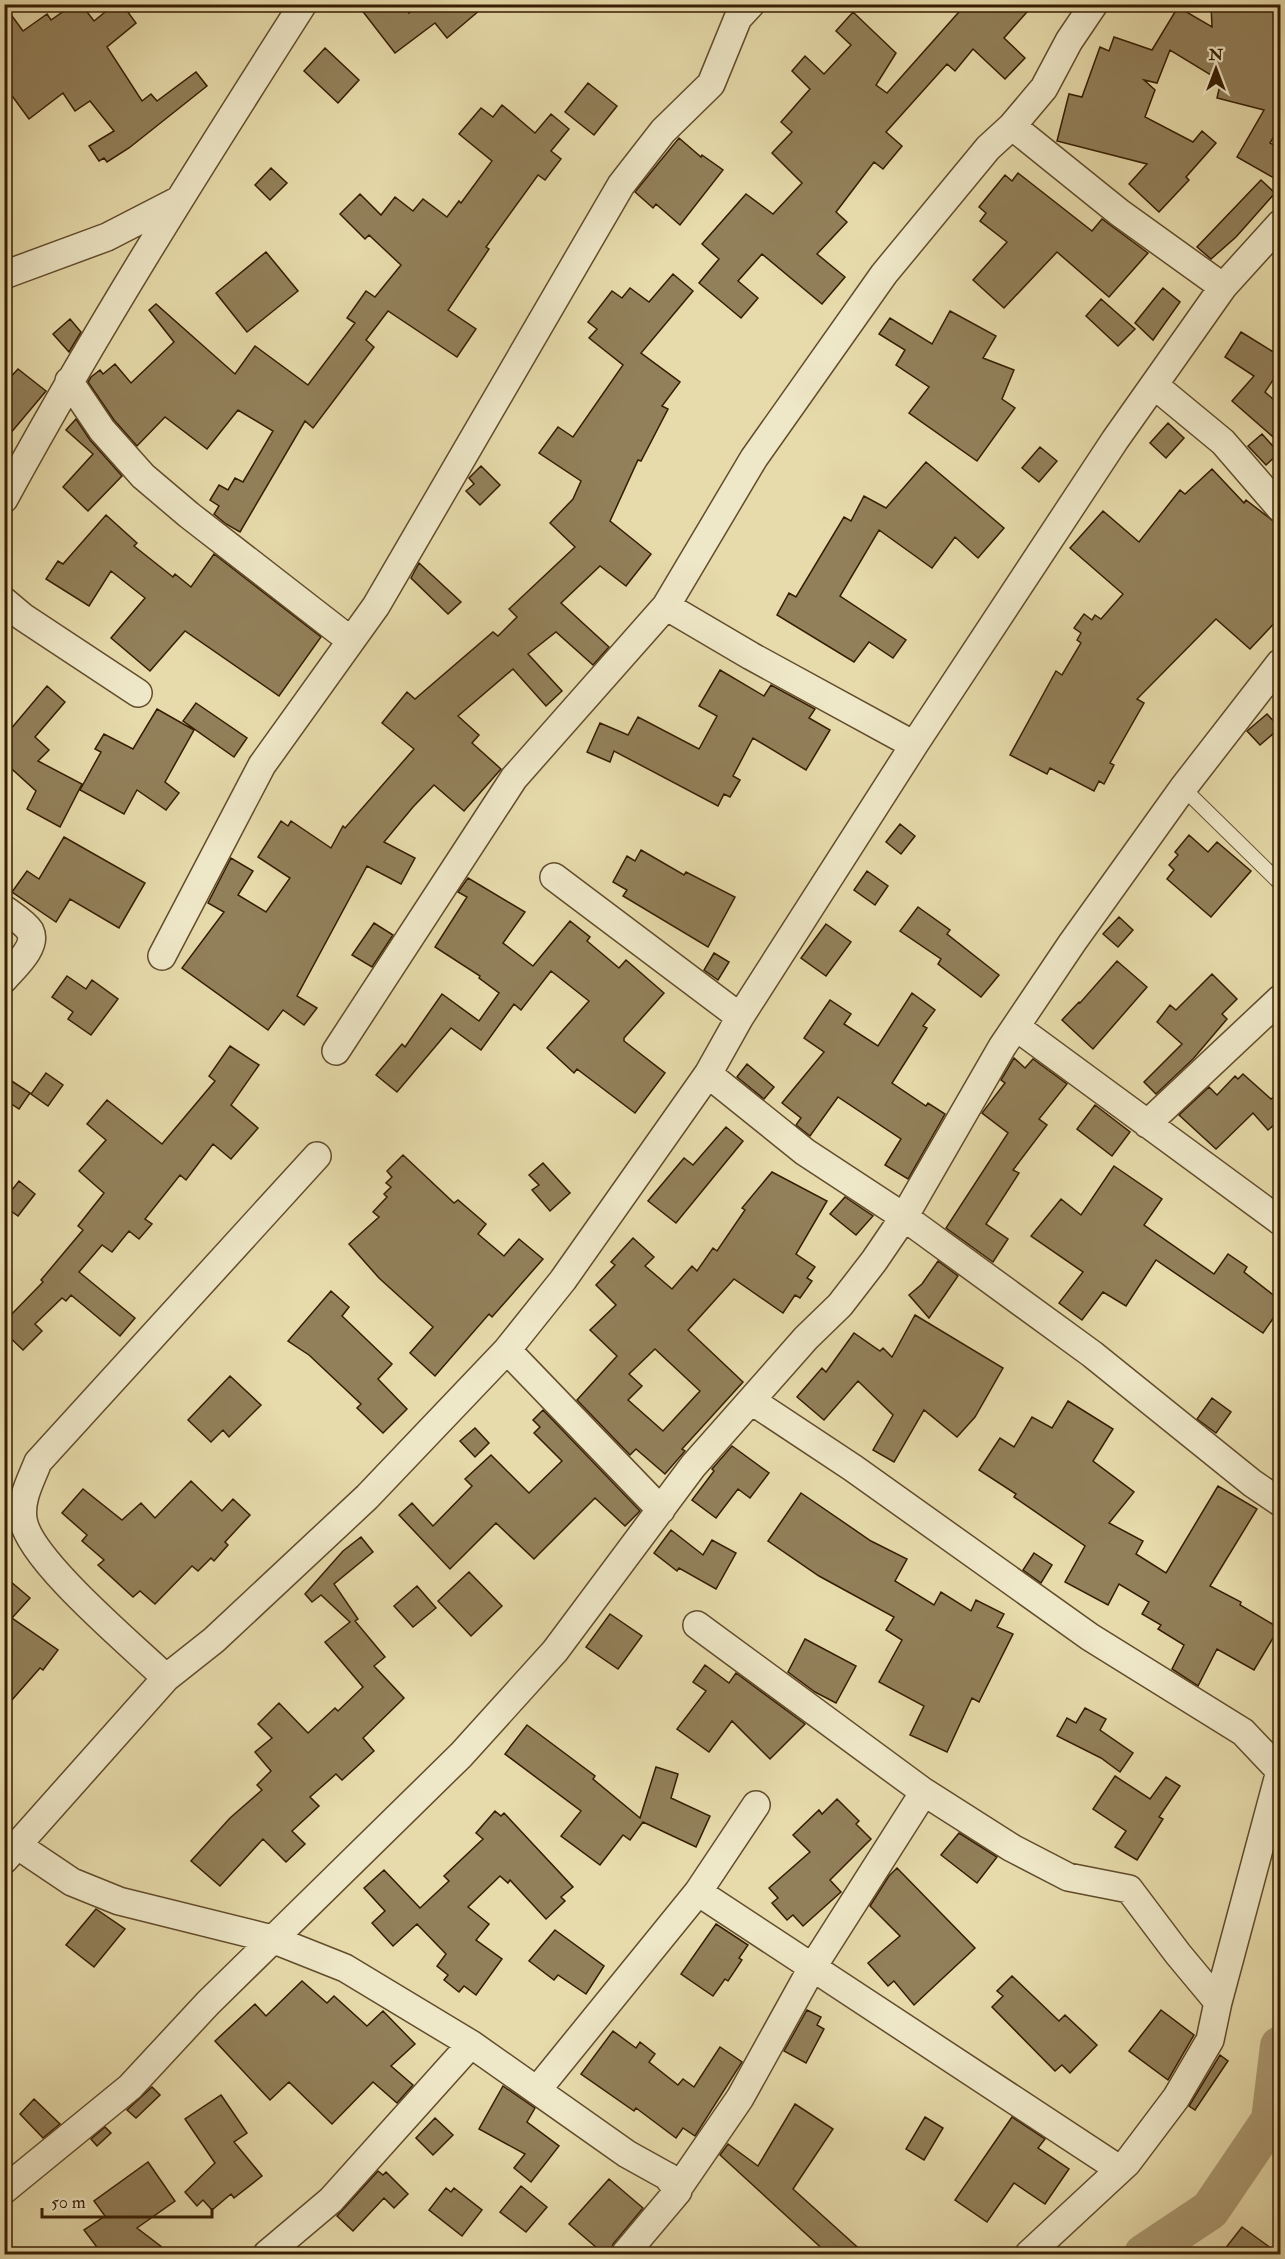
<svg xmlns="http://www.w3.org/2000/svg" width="1285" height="2259" viewBox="0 0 1285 2259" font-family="'IM FELL Double Pica',serif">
  <rect width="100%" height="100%" fill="#e7dbab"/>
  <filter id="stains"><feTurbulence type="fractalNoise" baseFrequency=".00333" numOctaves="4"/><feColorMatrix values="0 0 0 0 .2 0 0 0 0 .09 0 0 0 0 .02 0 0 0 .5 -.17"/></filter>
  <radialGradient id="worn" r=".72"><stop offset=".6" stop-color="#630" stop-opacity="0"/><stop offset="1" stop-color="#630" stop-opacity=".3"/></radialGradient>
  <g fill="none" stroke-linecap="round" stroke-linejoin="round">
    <path stroke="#ab9a72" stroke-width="40" d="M1144 2254 1210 2210 1271 2120 1280 2046"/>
  </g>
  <path fill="#92805a" stroke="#361d02" stroke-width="1.5" fill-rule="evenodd" d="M74 4H81L94 21 115 4H122L136 23 107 47 142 101 151 94 157 101 196 72 207 86 129 148 107 162 104 158 99 161 89 146 114 131 90 101 75 111 63 93 29 119 4 85V5L23 31 47 14 51 20Z
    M357 4H403L409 13 419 4H487L447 38 435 23 395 53Z
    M966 4H1034L1004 38 1025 58 1005 79 973 49 955 71 947 64 886 132 902 146 883 169 874 162 836 212 847 222 817 254 845 277 822 304 762 254 738 281 758 298 741 318 699 283 719 259 702 244 746 194 773 214 802 183 772 153 792 132 781 122 810 89 792 71 805 56 824 74 851 45 836 31 853 12 896 53 876 85 887 93Z
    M1211 4H1281V125L1270 143 1281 149V182L1237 157 1264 110 1217 98 1221 81 1170 50 1157 83 1144 80 1155 90 1145 117 1193 142 1202 131 1216 143 1186 177 1189 180 1159 212 1129 184 1147 164 1057 141 1069 94 1082 97 1100 47 1109 51 1114 37 1152 50 1178 7 1212 27Z
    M325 48 359 80 338 103 304 71Z
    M588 83 617 106 594 135 565 112Z
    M502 105 535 133 551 114 569 129 551 151 561 159 545 180 538 175 486 247 489 249 448 310 476 329 457 357 388 311 366 340 374 347 313 428 305 421 240 532 226 524 214 514 219 506 210 500 219 485 228 490 235 478 243 482 273 431 238 410 207 449 165 417 137 446 114 420 88 382 91 377 100 370 103 374 115 364 131 383 174 342 149 310 156 304 235 374 255 346 308 385 355 323 347 318 366 291 375 297 401 265 369 235 365 239 340 214 360 194 381 215 395 197 413 211 423 199 447 217 459 201 461 203 492 161 459 134 481 108 493 117Z
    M679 138 701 157 702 155 723 170 680 225 656 204 653 208 635 192Z
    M271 168 287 183 270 200 255 185Z
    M1018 173 1092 231 1102 219 1148 253 1109 297 1057 252 1004 308 973 280 1007 242 980 221 986 213 979 207 1005 175 1012 181Z
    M1261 180 1275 193 1236 237 1211 259 1197 247Z
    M266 252 298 291 247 332 216 293Z
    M673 274 693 291 641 353 680 382 662 406 668 409 641 461 638 460 610 521 651 554 626 586 600 566 561 603 609 647 593 665 556 632 528 654 562 691 546 706 513 669 458 716 479 735 472 743 501 769 464 811 434 785 413 807 384 842 415 858 401 884 367 866 297 996 317 1008 304 1025 283 1010 268 1030 182 968 224 912 208 903 231 858 253 871 238 895 266 912 290 878 258 857 281 821 288 826 291 821 331 848 343 826 345 828 414 749 382 723 407 692 415 699 493 632 498 636 517 617 509 609 575 547 550 523 573 499 581 481 539 453 558 427 573 437 623 365 589 338 597 329 588 322 612 291 622 298 630 288 649 302Z
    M1163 288 1180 302 1153 340 1135 323Z
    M1101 299 1135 329 1118 346 1086 316Z
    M950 311 996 336 983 358 1014 370 1002 399 1015 408 977 461 909 413 929 387 896 365 905 350 879 334 890 318 932 344Z
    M70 319 81 332 69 352 53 334Z
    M1241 332 1275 353 1281 346V368L1265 392 1281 406V444L1232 401 1254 376 1225 357Z
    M18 369 46 391 4 441V384Z
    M76 419 90 440 122 476 88 511 63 487 93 454 66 430Z
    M1168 423 1184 438 1166 458 1150 443Z
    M1262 434 1279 453 1266 465 1248 446Z
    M1040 447 1057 461 1039 482 1022 468Z
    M926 462 1004 528 978 558 955 537 932 568 879 530 840 596 906 640 893 658 869 642 854 662 777 615 789 593 796 597 844 517 851 521 864 496 886 508Z
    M481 466 500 485 480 505 466 491 474 484 469 478Z
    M1212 469 1244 503 1246 500 1281 527V616L1250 649 1216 619 1137 699 1144 703 1110 763 1114 765 1104 784 1099 781 1094 791 1050 768 1047 774 1010 755 1056 671 1062 675 1081 643 1077 640 1081 633 1074 628 1084 614 1092 620 1095 615 1101 619 1123 594 1070 548 1103 511 1139 542 1180 490 1185 494Z
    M106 515 137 543 134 546 173 577 175 574 191 587 214 554 321 637 279 696 185 631 150 671 111 638 145 598 111 571 89 606 46 579 58 561 63 564Z
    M419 563 461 602 448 614 411 578Z
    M720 670 764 696 771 685 815 709 809 718 830 730 806 770 753 738 733 776 740 780 730 797 724 794 718 806 614 751 610 762 587 752 600 723 628 735 638 717 699 749 717 716 699 706Z
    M47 686 65 702 35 737 49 750 38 761 82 784 60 827 27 809 36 791 4 762V737Z
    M196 703 247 738 234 757 183 721Z
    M157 709 194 730 165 782 179 793 166 810 137 790 124 814 80 790 101 752 95 749 104 734 133 749Z
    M1267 714 1280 728 1260 745 1247 731Z
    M900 824 915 836 901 854 886 842Z
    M1189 835 1208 852 1217 842 1251 871 1211 917 1167 879 1174 870 1169 865 1178 855 1175 852Z
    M64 837 145 883 119 928 70 899 56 922 12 892 27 871 39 879Z
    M641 850 684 875 686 872 735 897 708 947 623 896 627 890 613 882 627 856 635 861Z
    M867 871 888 886 875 905 854 890Z
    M468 878 525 912 503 943 533 966 570 921 590 937 587 941 619 968 626 960 664 993 624 1038V1041L665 1073 635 1113 577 1069 574 1073 547 1048 589 1001 551 971 521 1010 514 1004 481 1050 451 1028 397 1092 376 1075 402 1044 405 1047 442 994 479 1021 499 993 479 978 480 976 435 947 467 897 458 892Z
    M918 907 950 930 947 934 999 975 981 997 938 964 941 959 900 931Z
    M1119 917 1133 930 1118 947 1103 934Z
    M374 923 393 935 372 967 352 955Z
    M826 924 851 942 826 976 801 958Z
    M714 953 729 962 718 980 704 970Z
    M1117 961 1147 987 1093 1049 1062 1020 1079 1002 1080 1003Z
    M1212 974 1237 999 1222 1014 1227 1019 1193 1059 1156 1094 1144 1082 1182 1044 1157 1022 1170 1005 1176 1010Z
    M67 976 86 989 92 980 118 999 91 1035 68 1019 73 1012 52 997Z
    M912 993 935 1010 923 1026 927 1028 892 1083 926 1106 928 1103 945 1114 908 1179 885 1165 901 1139 838 1097 810 1136 796 1125 801 1118 782 1103 824 1052 804 1038 830 1000 851 1014 844 1024 878 1046Z
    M230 1046 259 1065 231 1105 258 1128 231 1159 213 1144 186 1180 180 1175 145 1219 152 1224 139 1239 129 1231 112 1252 102 1245 79 1272 135 1318 120 1336 71 1295 66 1301 62 1298 35 1324 42 1331 23 1350 4 1332V1322L43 1282 41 1280 83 1230 78 1226 104 1193 79 1171 106 1140 87 1124 107 1100 162 1144 215 1081 209 1076Z
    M1014 1058 1025 1068 1033 1059 1067 1084 1039 1119 1047 1125 1013 1170 1019 1173 986 1224 1008 1239 993 1262 946 1228 1008 1133 982 1113 1005 1083 1001 1080Z
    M747 1064 774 1087 764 1099 737 1077Z
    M46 1073 63 1085 48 1106 31 1094Z
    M1243 1074 1271 1099 1281 1091V1119L1268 1130 1253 1113 1216 1149 1179 1115 1209 1087 1217 1095 1235 1076 1238 1079Z
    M4 1076 30 1093 19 1109 4 1099Z
    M1095 1105 1130 1132 1112 1156 1077 1129Z
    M726 1127 743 1141 676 1223 648 1201 684 1158 693 1165Z
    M403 1155 454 1203 458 1200 486 1224 478 1234 504 1256 519 1239 543 1259 492 1317 489 1314 435 1376 410 1353 433 1327 379 1278 349 1244 379 1217 373 1212 387 1197 384 1194 391 1187 386 1183 392 1177 387 1171Z
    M543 1163 570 1193 550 1211 532 1190 539 1185 529 1175Z
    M1114 1166 1162 1199 1144 1225 1214 1274 1228 1254 1247 1267 1244 1272 1281 1301V1307L1263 1333 1156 1260 1126 1306 1103 1292 1082 1320 1059 1303 1083 1272 1031 1236 1061 1199 1081 1215Z
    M772 1172 827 1201 796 1254 815 1267 807 1278 812 1281 800 1298 795 1295 783 1313 734 1279 688 1330 743 1382 682 1449 685 1451 665 1474 636 1449 630 1455 577 1400 617 1356 590 1330 616 1305 596 1285 615 1265 611 1262 633 1238 654 1257 645 1266 672 1289 692 1266 697 1271 713 1248 717 1251 745 1210 742 1208ZM655 1349 700 1391 663 1431 628 1400 642 1386 629 1374Z
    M19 1181 35 1194 18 1216 4 1206V1200Z
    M845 1197 873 1216 856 1235 830 1214Z
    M938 1261 958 1276 929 1318 909 1295 922 1284Z
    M331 1291 349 1307 342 1316 392 1364 378 1379 407 1409 383 1433 357 1408 361 1404 309 1355 288 1341Z
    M915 1315 1003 1368 975 1417 957 1437 924 1410 894 1462 873 1450 893 1415 858 1381 824 1420 797 1397 822 1368 826 1372 854 1333 880 1351 883 1348 892 1357Z
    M230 1376 261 1405 229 1437 223 1430 211 1442 188 1420Z
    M1212 1398 1231 1412 1216 1433 1197 1419Z
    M1068 1401 1113 1429 1093 1461 1134 1492 1109 1523 1143 1541 1136 1554 1166 1573 1218 1486 1257 1509 1210 1586 1241 1602 1240 1605 1279 1628 1254 1670 1217 1649 1198 1686 1172 1669 1184 1645 1158 1629 1161 1625 1142 1614 1149 1602 1119 1584 1108 1605 1065 1582 1085 1546 1014 1497 1016 1494 979 1470 1000 1438 1014 1447 1032 1417 1052 1428Z
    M543 1410 640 1511 625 1526 595 1498 534 1559 496 1523 450 1569 399 1515 412 1503 433 1526 472 1486 465 1479 491 1455 529 1493 562 1461 534 1433 540 1427 533 1420Z
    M475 1428 489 1443 475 1457 460 1441Z
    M732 1446 769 1473 750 1498 738 1489 716 1518 692 1500 714 1471 712 1469Z
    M191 1481 222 1511 233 1499 250 1515 225 1542 228 1545 214 1561 211 1558 198 1571 192 1566 155 1604 140 1591 133 1597 98 1565 104 1560 82 1541 87 1535 62 1513 83 1489 122 1520 141 1503 155 1518Z
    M801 1493 871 1541 907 1559 895 1581 934 1605 941 1592 971 1611 976 1600 1004 1614 997 1627 1013 1634 979 1702 972 1698 947 1752 910 1735 924 1706 879 1682 902 1640 886 1630 894 1617 819 1576 768 1541Z
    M671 1530 703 1555 712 1540 736 1553 716 1589 679 1568 677 1571 654 1553Z
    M361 1537 373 1552 334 1584 358 1619 355 1621 385 1657 374 1666 404 1698 363 1738 374 1751 342 1780 336 1774 310 1797 319 1806 292 1831 305 1844 286 1862 263 1839 220 1886 191 1861 230 1818 262 1790 257 1785 271 1771 255 1752 272 1738 258 1724 279 1703 308 1733 335 1708 338 1711 363 1687 325 1642 350 1622 321 1595 312 1602 305 1594 343 1551Z
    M1034 1553 1052 1565 1041 1583 1023 1570Z
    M469 1572 502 1606 471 1636 438 1601Z
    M4 1576 30 1598 12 1618 58 1650 43 1670 40 1668 4 1709Z
    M417 1586 436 1608 413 1627 394 1606Z
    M610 1614 642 1636 618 1669 586 1647Z
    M805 1639 856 1666 836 1703 815 1692 788 1672Z
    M705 1665 729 1683 736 1673 805 1724 770 1759 732 1721 709 1752 677 1729 706 1691 693 1682Z
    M1085 1708 1106 1719 1100 1730 1133 1753 1120 1772 1101 1758 1057 1736 1067 1718 1076 1723Z
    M527 1725 595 1776 593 1779 640 1818 656 1767 678 1774 671 1798 710 1816 696 1847 643 1822 630 1840 623 1835 600 1865 561 1836 581 1811 505 1754Z
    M1115 1776 1150 1799 1166 1777 1180 1786 1159 1817 1163 1819 1137 1860 1115 1847 1126 1831 1093 1809Z
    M837 1799 859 1821 856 1824 871 1839 830 1880 841 1892 803 1926 793 1915 787 1920 772 1903 778 1898 769 1888 810 1852 793 1835 819 1810 822 1814Z
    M495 1811 501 1816 504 1813 573 1887 561 1897 565 1901 546 1919 510 1880 508 1883 500 1876 468 1907 489 1924 476 1940 502 1959 476 1995 464 1986 459 1992 444 1980 448 1975 437 1966 446 1954 417 1924 393 1946 372 1923 385 1911 364 1888 384 1870 420 1908 449 1881 444 1876 483 1839 476 1833Z
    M959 1833 997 1857 977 1883 941 1855Z
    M897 1868 975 1948 914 2005 894 1981 888 1986 868 1963 900 1936 870 1906 889 1876Z
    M96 1909 125 1929 94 1967 66 1945Z
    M716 1924 748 1945 739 1958 742 1960 728 1981 725 1979 713 1996 681 1974Z
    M555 1930 604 1966 586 1994 558 1975 554 1980 529 1961Z
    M1012 1976 1059 2021 1065 2015 1097 2045 1070 2073 1062 2065 1055 2071 992 2007 1003 1996 997 1991Z
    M302 1981 327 2003 334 1996 367 2026 383 2011 415 2044 391 2066 413 2085 397 2103 373 2082 332 2124 289 2082 270 2100 215 2041 255 2004 266 2016Z
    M807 2010 821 2017 817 2025 824 2029 806 2063 784 2051Z
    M1161 2010 1194 2035 1168 2080 1129 2051Z
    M613 2031 636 2048 640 2042 655 2054 649 2062 678 2085 683 2079 694 2087 720 2047 742 2062 695 2136 683 2128 676 2138 636 2108 634 2111 581 2074Z
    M1220 2055 1228 2061 1195 2110 1189 2106Z
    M503 2086 535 2108 527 2122 559 2146 531 2182 514 2168 525 2154 479 2129Z
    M152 2087 160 2095 136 2118 127 2110Z
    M221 2095 247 2133 234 2142 262 2176 234 2198 231 2194 212 2210 203 2200 197 2206 185 2192 215 2163 185 2119Z
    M34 2099 60 2124 43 2138 20 2114Z
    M795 2104 833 2129 793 2189 865 2254H828L720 2155 728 2144 758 2166Z
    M925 2117 943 2128 924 2160 906 2149Z
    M1012 2117 1045 2139 1038 2148 1069 2169 1045 2204 1014 2183 987 2222 955 2200Z
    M435 2118 453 2135 433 2155 416 2138Z
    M105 2127 111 2133 97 2146 91 2139Z
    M148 2162 175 2201 137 2228 171 2254H102L84 2230 105 2216 94 2201Z
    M378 2171 383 2175 386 2172 408 2194 394 2208 384 2198 353 2231 337 2216Z
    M609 2179 643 2208 613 2244 610 2254H604L569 2224Z
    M521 2186 547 2207 526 2232 500 2212Z
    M446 2188 451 2192 454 2188 482 2210 462 2236 429 2210Z
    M1242 2227 1279 2254H1221Z"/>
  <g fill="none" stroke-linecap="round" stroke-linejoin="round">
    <defs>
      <path id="service" d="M1183 788 1280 883"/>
      <path id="minor" d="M1012 126 1120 213 1223 287
        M4 275 107 237 177 201
        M69 381 102 430 143 476 189 515 350 640
        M1154 385 1223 442 1280 508
        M4 499C96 330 199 167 303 4
        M4 601 23 617 138 693
        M666 606 751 656 914 745
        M554 877 740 1017
        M4 909C12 915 25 923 30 931 38 947 13 968 4 979
        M162 956 262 765 376 606 621 185 663 131 711 84 738 18 751 4
        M1016 1027 1280 1221
        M336 1051 514 778 666 606 754 458 884 274 988 148 1012 126 1044 88 1069 41 1094 4
        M708 1074 805 1152 904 1217 1092 1354 1252 1483 1280 1502
        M1147 1124 1280 999
        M507 1350 661 1510
        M752 1401 853 1468 1090 1637 1243 1732 1280 1771 1218 2002
        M697 1625 924 1792 1012 1848 1068 1877 1129 1889 1178 1954 1218 2002 1210 2040 1176 2098 1127 2163 1029 2254
        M166 1678C134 1647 28 1559 23 1519 20 1499 31 1480 38 1462L317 1156
        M17 1845 72 1882 119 1901 272 1939 345 1968 471 2044 627 2154 681 2184 740 2098 812 1968 924 1792
        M4 1860 166 1678 214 1640 367 1497 507 1350 563 1280 708 1074 740 1017 914 745 1115 440 1223 287 1280 224
        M698 1892 1119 2169
        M538 2089 698 1892 756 1805
        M4 2190 130 2087 208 2003 461 1755 555 1651 693 1466 806 1338 840 1305 874 1261 904 1217 1002 1047 1072 943 1183 788 1280 663
        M267 2254 331 2200 471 2044
        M625 2254 678 2191 667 2176"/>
    </defs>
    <use href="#service" stroke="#624c2c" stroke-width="16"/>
    <use href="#minor" stroke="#624c2c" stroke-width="30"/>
    <use href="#service" stroke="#efe8c8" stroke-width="14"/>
    <use href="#minor" stroke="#efe8c8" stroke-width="27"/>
  </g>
  <rect width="1285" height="2259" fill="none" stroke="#e7dbab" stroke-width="24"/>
  <rect x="6" y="6" width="1273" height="2247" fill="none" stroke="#361d02" stroke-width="3"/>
  <rect x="12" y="12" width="1261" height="2235" fill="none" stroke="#361d02" stroke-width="1.5"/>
  <g transform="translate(1216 69)" stroke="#efe8c8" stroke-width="4.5" paint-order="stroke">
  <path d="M0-4.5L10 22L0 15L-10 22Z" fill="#361d02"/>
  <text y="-9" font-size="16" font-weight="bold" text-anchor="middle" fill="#361d02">N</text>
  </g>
  <path d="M42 2208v9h170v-9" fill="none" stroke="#361d02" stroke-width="3"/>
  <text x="51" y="2208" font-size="18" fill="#361d02" stroke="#efe8c8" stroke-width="4.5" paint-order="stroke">50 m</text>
  <rect width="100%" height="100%" filter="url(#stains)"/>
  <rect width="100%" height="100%" fill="url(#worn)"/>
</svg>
